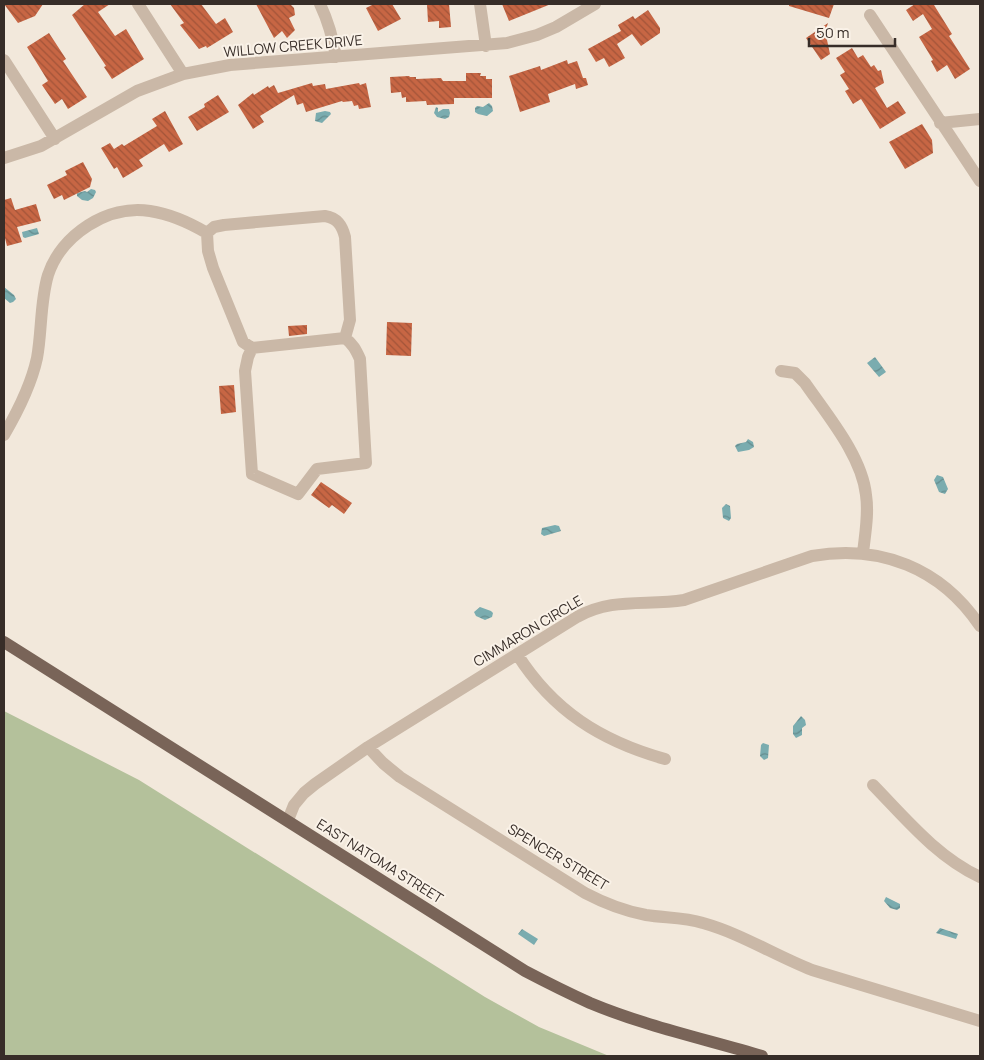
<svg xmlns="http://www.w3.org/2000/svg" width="984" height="1060" viewBox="0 0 984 1060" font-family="Manrope,sans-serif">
  <defs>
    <pattern id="water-waves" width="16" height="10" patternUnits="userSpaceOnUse" patternTransform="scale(1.25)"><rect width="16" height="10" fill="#7aacaf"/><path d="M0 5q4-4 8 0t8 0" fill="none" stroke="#658c8e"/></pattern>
    <pattern id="building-back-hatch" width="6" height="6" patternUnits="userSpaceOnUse" patternTransform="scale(1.25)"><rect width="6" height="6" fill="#c76644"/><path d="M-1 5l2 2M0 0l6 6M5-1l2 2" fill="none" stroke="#a25439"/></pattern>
  </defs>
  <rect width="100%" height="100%" fill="#f2e8db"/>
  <path fill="#b4c19b" d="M4 711 139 780 485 997 539 1027 609 1056H4Z"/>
  <path fill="url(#water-waves)" d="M489 103 492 106 493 111 487 116 478 114 475 112V108L477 106 483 107Z
    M436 107 438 108V112L443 109H449L450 113 449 117 445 119 437 117 434 113Z
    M325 111 330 112 331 114 322 123 315 121 316 113Z
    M91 189 95 190 96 192 93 198 88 201 82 200 77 196V193L85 191 87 192Z
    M37 228 39 234 25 238 23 237 22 232Z
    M4 287 14 295 16 299 13 302 10 303 4 298Z
    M875 357 886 372 879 377 867 363Z
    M748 439 753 442 754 447 749 450 738 452 735 446 737 444 746 442Z
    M937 475 943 477 948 489 945 494 939 492 934 480Z
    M726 504 730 506 731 518 729 521 723 518 722 508Z
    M555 525 559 526 561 531 544 536 541 534 542 528Z
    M480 607 491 611 493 613 492 617 485 620 476 616 474 612Z
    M801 716 805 720 806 725 802 728V735L796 738 793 734V726Z
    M763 743 769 745 768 758 764 760 760 756 761 745Z
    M886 897 900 904V908L897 910 890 908 884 901Z
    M940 928 958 934 956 939 936 933Z
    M522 929 538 939 534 945 518 934Z"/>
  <path fill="url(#building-back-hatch)" d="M4 4H43L35 16 18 23Z
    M85 4H110L98 12 115 36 126 29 144 59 112 79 104 67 106 66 72 15Z
    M170 4H201L216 24 225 18 233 32 207 48 206 46 199 49 180 25 184 23Z
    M256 4H290L294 8 295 15 289 18 295 30 287 38 282 31 274 38Z
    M374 4H392L401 19 378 31 366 8Z
    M427 4H449L451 27 439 28V21L428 22Z
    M502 4H551L509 21Z
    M789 4H834L829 18 789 6Z
    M915 4H936L934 5 952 34 949 36 970 69 955 79 947 65 937 72 931 61 933 60 919 37 932 29 923 14 913 21 906 10Z
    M648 10 660 28V33L641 46 632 34 617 44 625 58 609 67 604 58 596 62 588 49 621 31 618 25 633 16 635 19Z
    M828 23 824 35H830L827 40 830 54 821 60 806 38Z
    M49 33 66 59 63 61 87 97 68 109 62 99 55 104 42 85 48 81 27 47Z
    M852 48 858 58 863 55 871 67 874 65 878 71 881 70 884 83 875 88 887 108 898 101 906 113 880 129 861 99 853 104 845 91 849 89 840 75 845 72 836 58Z
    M567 60 568 64 577 61 583 78H586L588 85 576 89 575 84 548 94 550 102 520 112 509 76 540 66 541 70Z
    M466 73H481L480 76H486V79H492V98H454V104L427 105 426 101 406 102V97L402 98 401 92 391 93 390 77 409 76 410 77H416V79L441 78 443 81H466Z
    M312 83 313 86 325 84 326 89 359 83 360 85 366 83 371 107 359 109 358 105 354 106 352 101 343 102 342 101 306 112 303 103 297 105 294 95 260 116 264 122 253 129 238 105 253 93 254 95 268 86 269 88 274 85 278 93Z
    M218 95 229 112 197 131 188 117 205 107 204 104Z
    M165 111 183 144 169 152 164 144 139 160 143 166 123 178 117 167 114 169 101 148 110 143 114 149 122 144 124 146 157 126 152 119Z
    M922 124 932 140 933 153 905 169 889 142Z
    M83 162 92 179 90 187 64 200 62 195 54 199 47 185 67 175 65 171Z
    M11 198 15 210 36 204 41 221 17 227 22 242 7 246 4 234V200Z
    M387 322 412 323 411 356 386 355Z
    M307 325V334L289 336 288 326Z
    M234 385 236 412 221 414 219 386Z
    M321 482 352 503 344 514 332 505 329 508 311 495Z"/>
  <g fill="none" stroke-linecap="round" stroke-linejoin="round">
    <path stroke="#cab8a7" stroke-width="12" d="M138 4 183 74
      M320 4C328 21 333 38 336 57
      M480 4 486 46
      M870 15 980 181
      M4 60 55 139
      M940 123 980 119
      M4 158 41 146 137 91 183 74 230 65 507 43 537 35 556 27 595 4
      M207 233 214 227 224 225 325 216C337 218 342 225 345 237L350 320 345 338
      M781 371 795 373 805 383C827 415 862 456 866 495 869 514 865 534 863 553
      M4 435C18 411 31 386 37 358 42 331 40 302 48 275 61 235 108 204 150 211 170 214 190 223 207 233L208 251 213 268 241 337 243 342 252 348 345 338C353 344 356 350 360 359L366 463 317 469 298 494 252 474 245 371 248 357 252 348
      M517 654C553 711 601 741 665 759
      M368 747 383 763 400 777 585 893C604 903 624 911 646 915 665 918 684 917 703 923 742 934 774 955 812 970L980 1021
      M873 785C906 819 937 857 980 877
      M288 820 294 805 304 793 315 784 368 747 577 617C612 597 646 606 684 600L812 556C880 544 941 568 980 626"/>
    <path stroke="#796458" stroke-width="12" d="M4 642 525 971C546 982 568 993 590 1003 645 1026 705 1039 762 1056"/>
  </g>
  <g text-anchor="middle" stroke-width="4" stroke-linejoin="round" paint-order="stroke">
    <g font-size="14" fill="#372d28" stroke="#faf2e8">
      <text transform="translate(293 46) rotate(-5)" y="5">WILLOW CREEK DRIVE</text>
      <text transform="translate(528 631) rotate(-31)" y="5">CIMMARON CIRCLE</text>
      <text transform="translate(558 857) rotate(31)" y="5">SPENCER STREET</text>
      <text transform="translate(380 861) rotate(32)" y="5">EAST NATOMA STREET</text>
    </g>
  </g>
  <rect width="984" height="1060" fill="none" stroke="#372d28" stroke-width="10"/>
  <path d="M809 38v8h86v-8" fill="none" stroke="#372d28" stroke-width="2.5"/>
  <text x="816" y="38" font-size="15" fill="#372d28" stroke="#faf2e8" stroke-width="4" paint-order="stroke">50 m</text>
</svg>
